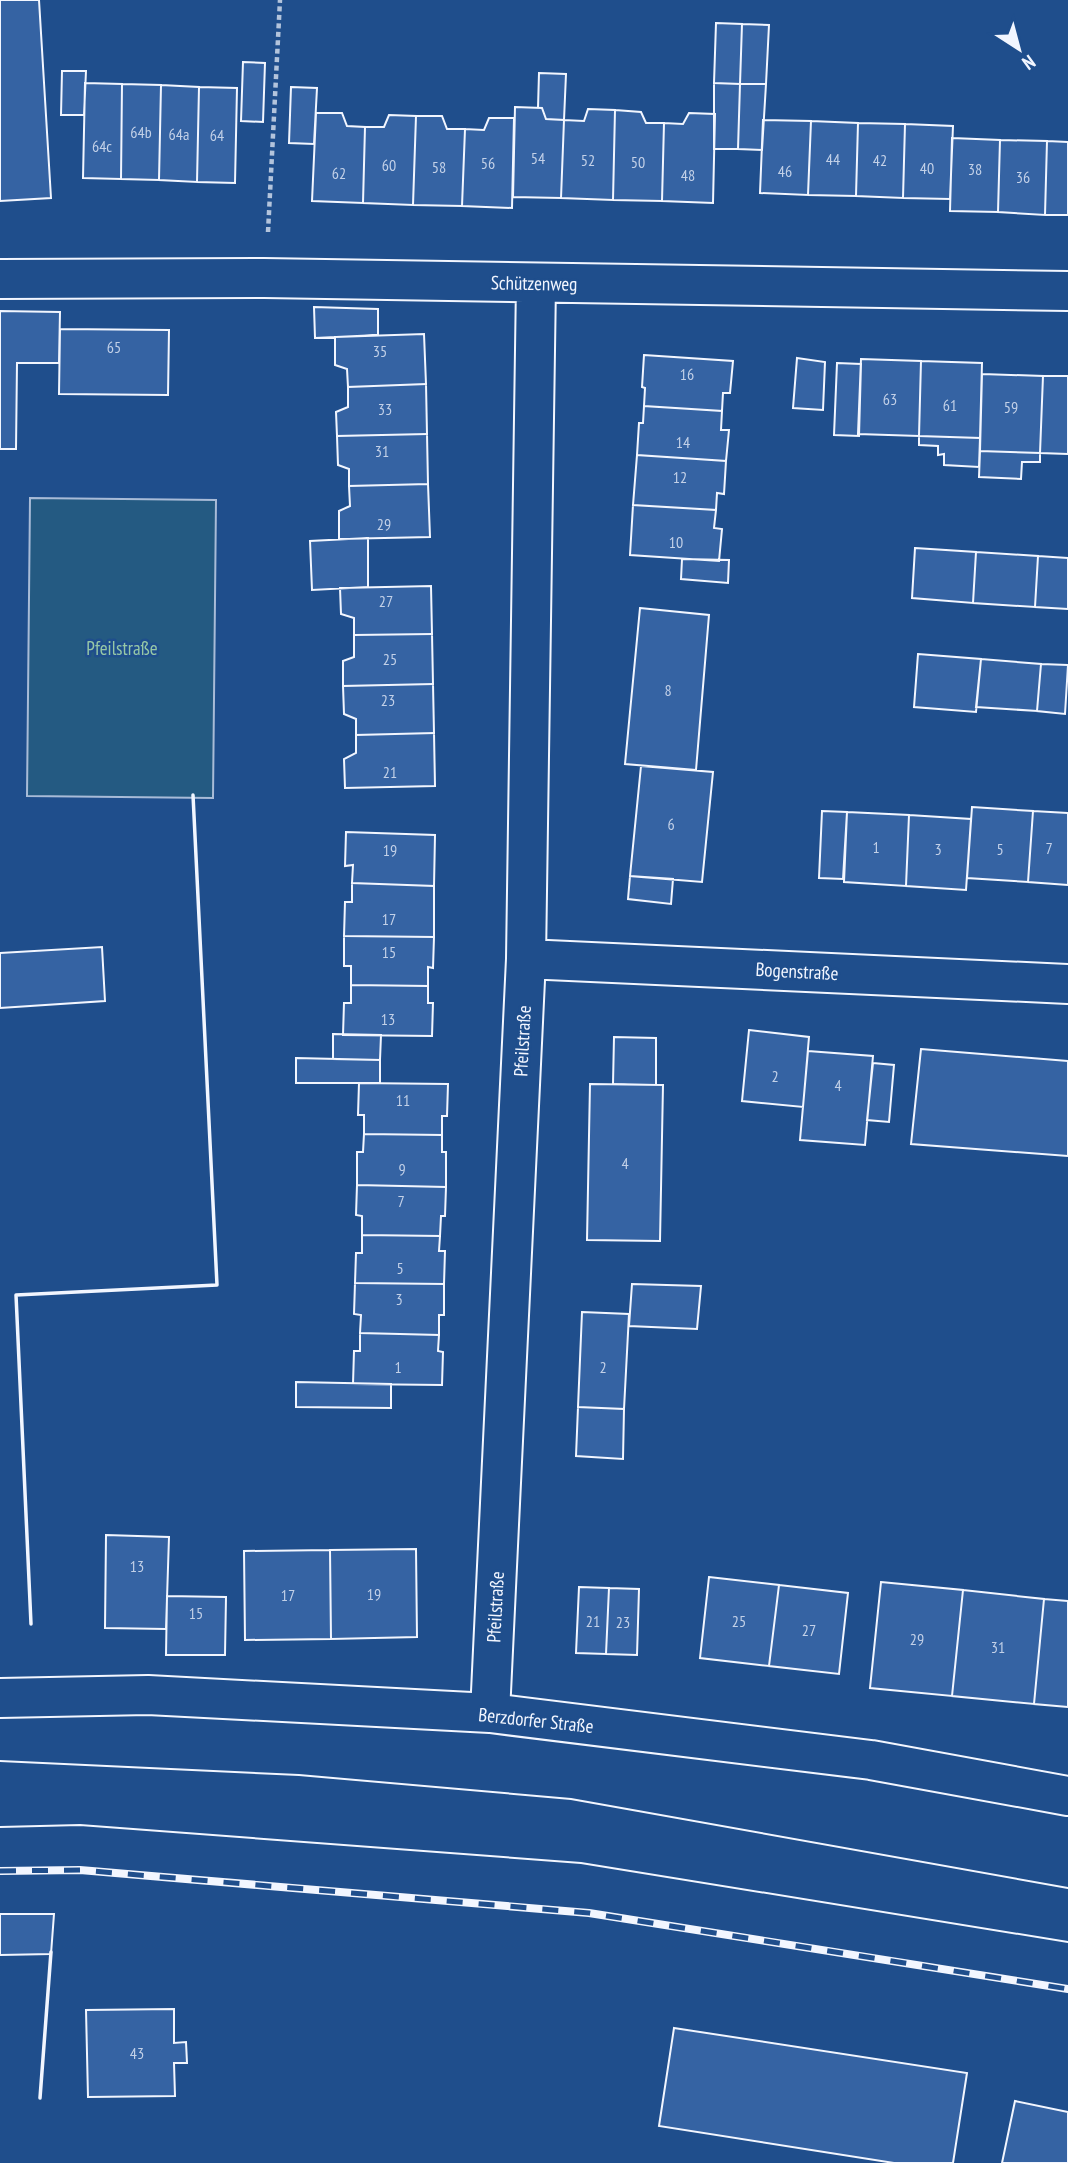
<svg xmlns="http://www.w3.org/2000/svg" width="1068" height="2163" viewBox="0 0 1068 2163" font-family="'PT Sans Narrow',sans-serif">
  <rect width="100%" height="100%" fill="#1f4e8c"/>
  <path fill="#245a82" stroke="#a8bbd7" stroke-width="2" d="M30 498 216 500 213 798 27 796Z"/>
  <path fill="#3563a3" stroke="#f2f6ff" stroke-width="2" d="M0 0H39L51 198 0 201Z
    M716 23 742 24 740 84 714 83Z
    M742 24 769 25 766 84H740Z
    M243 62 265 63 263 122 241 121Z
    M62 71H86L84 115H61Z
    M539 73 566 74 564 120 546 119 542 108H538Z
    M85 83 122 84 121 179 83 178Z
    M714 83 740 84 738 149H714Z
    M122 84 161 85 159 180 121 179Z
    M740 84H766L762 150 738 149Z
    M161 85 199 87 197 182 159 180Z
    M199 87 237 88 235 183 197 182Z
    M291 87 317 88 314 144 289 143Z
    M515 107 542 108 546 119 564 120 561 198 513 197Z
    M588 109 615 110 613 200 561 198 564 120 584 121Z
    M615 110 641 112 646 123H664L662 201 613 200Z
    M316 113H342L347 126 365 127 363 203 312 201Z
    M689 113 715 114 713 203 662 201 664 123 683 124Z
    M389 115 416 116 413 205 363 203 365 127H384Z
    M416 116H442L447 129H465L462 206 413 205Z
    M489 118H514L512 208 462 206 465 129 484 130Z
    M763 120 811 121 808 195 760 193Z
    M811 121 858 123 856 196 808 195Z
    M858 123 905 124 903 198 856 196Z
    M905 124 953 126 950 199 903 198Z
    M952 138 1000 140 998 212 950 211Z
    M1000 140 1047 141 1045 215 998 212Z
    M1047 141 1068 142V215H1045Z
    M314 307 378 309V335L315 338Z
    M0 311 60 312 59 363H17L16 449H0Z
    M60 329 169 330 168 395 59 394Z
    M424 334 426 384 348 387 347 369 335 365V337Z
    M644 355 733 361 730 393H723L722 411 644 406 645 388 642 387Z
    M797 358 825 362 823 410 793 408Z
    M861 359 921 361 919 436 858 434Z
    M921 361 982 363 980 438 919 436Z
    M837 363 861 364 859 436 834 435Z
    M982 374 1043 376 1040 453 980 451Z
    M1043 376H1068V454L1040 453Z
    M426 384 427 434 337 436 336 412 348 407V387Z
    M644 406 722 411 721 430H729L726 461 637 455 639 423H643Z
    M427 434 428 484 349 486V469L338 465 337 436Z
    M919 436 980 438 979 467 944 465V454L938 455V446L919 445Z
    M980 451 1040 453V462H1022L1021 479 979 477Z
    M637 455 726 461 724 494 717 493 716 510 633 505Z
    M428 484 430 537 339 539V511L350 506 349 486Z
    M633 505 716 510 714 528 722 529 719 561 630 555Z
    M368 538V587L312 590 310 541Z
    M915 548 976 552 973 603 912 598Z
    M976 552 1038 556 1035 607 973 603Z
    M1038 556 1068 558V609L1035 607Z
    M682 559 729 560 728 583 681 579Z
    M431 586 432 634 354 635V618L341 614 340 588Z
    M640 608 709 615 696 770 625 764Z
    M432 634 433 684 343 686V661L354 657V635Z
    M918 654 981 659 976 712 914 707Z
    M981 659 1041 664 1037 711 976 707Z
    M1041 664 1068 665 1065 714 1037 711Z
    M433 684 434 733 356 735V719L344 714 343 686Z
    M434 733 435 786 345 788 344 759 356 753V735Z
    M641 766 713 772 702 882 630 876Z
    M972 807 1033 811 1028 882 967 878Z
    M822 811 847 812 843 879 819 878Z
    M1033 811 1068 813V885L1028 882Z
    M847 812 909 815 906 886 844 882Z
    M909 815 971 819 966 890 906 886Z
    M346 832 435 835 434 886 352 883 353 865 345 866Z
    M630 876 673 879 671 904 628 899Z
    M352 883 434 886V937L344 936 345 902H352Z
    M344 936 434 937 433 968 428 967V986L351 985V966H344Z
    M102 947 105 1001 0 1008V953Z
    M351 985 428 986V1003H433L432 1036 343 1035 344 1003H351Z
    M749 1030 809 1037 803 1107 742 1101Z
    M333 1034 381 1035 380 1060 333 1059Z
    M614 1037 656 1038V1085L613 1084Z
    M921 1049 1068 1061V1156L911 1144Z
    M808 1051 873 1056 865 1145 800 1140Z
    M296 1058 380 1060V1083H296Z
    M873 1063 894 1065 889 1122 867 1120Z
    M359 1083 448 1084 447 1116H442V1135L364 1134V1115H358Z
    M590 1084 663 1085 660 1241 587 1240Z
    M364 1134 442 1135V1152H446V1187L357 1185V1152H363Z
    M357 1185 446 1187 445 1216H441L440 1236 362 1235V1216L356 1215Z
    M362 1235 440 1236 439 1251H445L444 1284 355 1283 356 1253H362Z
    M355 1283 444 1284V1315H439V1335L360 1333 361 1315 354 1314Z
    M632 1284 701 1286 697 1329 629 1326Z
    M582 1312 629 1314 624 1409 578 1407Z
    M360 1333 439 1335 438 1351 443 1352 442 1385 353 1384 354 1351H360Z
    M296 1382 391 1384V1408L296 1407Z
    M578 1407 624 1409 623 1459 576 1456Z
    M106 1535 169 1537 166 1629 105 1628Z
    M416 1549 417 1637 331 1639 330 1550Z
    M330 1550 331 1639 245 1640 244 1551Z
    M709 1577 779 1585 769 1666 700 1658Z
    M881 1582 963 1590 952 1696 870 1688Z
    M779 1585 848 1593 839 1674 769 1666Z
    M579 1587 609 1588 606 1654 576 1653Z
    M609 1588 639 1589 637 1655 606 1654Z
    M963 1590 1044 1599 1034 1704 952 1696Z
    M167 1596 226 1597 225 1655H166Z
    M1044 1599 1068 1601V1707L1034 1704Z
    M0 1914H54L51 1954 0 1955Z
    M174 2009V2043L186 2042 187 2063H174L175 2096 88 2097 86 2010Z
    M674 2028 967 2073 953 2163H894L659 2126Z
    M1015 2101 1068 2112V2163H1002Z"/>
  <g fill="none" stroke-linecap="round" stroke-linejoin="round">
    <defs>
      <path id="street" d="M0 279 264 278 1068 291
        M526 959 1068 984
        M0 1698 148 1695 490 1713 871 1760 1068 1796
        M490 1713 526 959 536 283"/>
    </defs>
    <use href="#street" stroke="#f2f6ff" stroke-width="42"/>
    <path stroke="#b3c4dc" stroke-width="4.5" stroke-dasharray="5 3.5" stroke-linecap="butt" d="M268 232 280 0"/>
    <use href="#street" stroke="#1f4e8c" stroke-width="38"/>
    <path stroke="#f2f6ff" stroke-width="2" d="M0 1761 299 1775 571 1799 1068 1888
      M0 1827 80 1825 581 1863 1068 1942"/>
    <defs>
      <path id="rail" d="M0 1871 80 1870 589 1913 1068 1989"/>
    </defs>
    <use href="#rail" stroke="#f2f6ff" stroke-width="8"/>
    <use href="#rail" stroke="#1f4e8c" stroke-width="5" stroke-dasharray="16" stroke-linecap="butt"/>
    <path stroke="#f2f6ff" stroke-width="3.5" d="M31 1624 16 1295 217 1285 193 795
      M40 2098 51 1952"/>
  </g>
  <g text-anchor="middle" stroke-width="5" stroke-linejoin="round" paint-order="stroke">
    <g font-size="16" fill="#c3d1e8">
      <text x="141" y="138">64b</text>
      <text x="179" y="140">64a</text>
      <text x="217" y="141">64</text>
      <text x="102" y="152">64c</text>
      <text x="538" y="164">54</text>
      <text x="833" y="165">44</text>
      <text x="588" y="166">52</text>
      <text x="880" y="166">42</text>
      <text x="638" y="168">50</text>
      <text x="488" y="169">56</text>
      <text x="389" y="171">60</text>
      <text x="439" y="173">58</text>
      <text x="927" y="174">40</text>
      <text x="975" y="175">38</text>
      <text x="785" y="177">46</text>
      <text x="339" y="179">62</text>
      <text x="688" y="181">48</text>
      <text x="1023" y="183">36</text>
      <text x="114" y="353">65</text>
      <text x="380" y="357">35</text>
      <text x="687" y="380">16</text>
      <text x="890" y="405">63</text>
      <text x="950" y="411">61</text>
      <text x="1011" y="413">59</text>
      <text x="385" y="415">33</text>
      <text x="683" y="448">14</text>
      <text x="382" y="457">31</text>
      <text x="680" y="483">12</text>
      <text x="384" y="530">29</text>
      <text x="676" y="548">10</text>
      <text x="386" y="607">27</text>
      <text x="390" y="665">25</text>
      <text x="668" y="696">8</text>
      <text x="388" y="706">23</text>
      <text x="390" y="778">21</text>
      <text x="671" y="830">6</text>
      <text x="876" y="853">1</text>
      <text x="1049" y="854">7</text>
      <text x="938" y="855">3</text>
      <text x="1000" y="855">5</text>
      <text x="390" y="856">19</text>
      <text x="389" y="925">17</text>
      <text x="389" y="958">15</text>
      <text x="388" y="1025">13</text>
      <text x="775" y="1082">2</text>
      <text x="838" y="1091">4</text>
      <text x="403" y="1106">11</text>
      <text x="625" y="1169">4</text>
      <text x="402" y="1175">9</text>
      <text x="401" y="1207">7</text>
      <text x="400" y="1274">5</text>
      <text x="399" y="1305">3</text>
      <text x="398" y="1373">1</text>
      <text x="603" y="1373">2</text>
      <text x="137" y="1572">13</text>
      <text x="374" y="1600">19</text>
      <text x="288" y="1601">17</text>
      <text x="196" y="1619">15</text>
      <text x="593" y="1627">21</text>
      <text x="739" y="1627">25</text>
      <text x="623" y="1628">23</text>
      <text x="809" y="1636">27</text>
      <text x="917" y="1645">29</text>
      <text x="998" y="1653">31</text>
      <text x="137" y="2059">43</text>
    </g>
    <g font-size="19" fill="#f2f6ff" stroke="#1f4e8c">
      <text transform="translate(534 283) rotate(1)" y="7">Schützenweg</text>
      <text transform="translate(797 971) rotate(3)" y="7">Bogenstraße</text>
      <text transform="translate(522 1041) rotate(-87)" y="7">Pfeilstraße</text>
      <text transform="translate(495 1607) rotate(-87)" y="7">Pfeilstraße</text>
      <text transform="translate(536 1720) rotate(6)" y="7">Berzdorfer Straße</text>
    </g>
    <g font-size="19" fill="#97c8a6" stroke="#1f4e8c">
      <text x="122" y="655">Pfeilstraße</text>
    </g>
  </g>
  <g transform="translate(1019 49) rotate(144)" stroke="#1f4e8c" stroke-width="5" paint-order="stroke">
  <path d="M0-5L12 26L0 18L-12 26Z" fill="#f2f6ff"/>
  <text y="-10" font-size="19" font-weight="bold" text-anchor="middle" fill="#f2f6ff">N</text>
  </g>
</svg>
